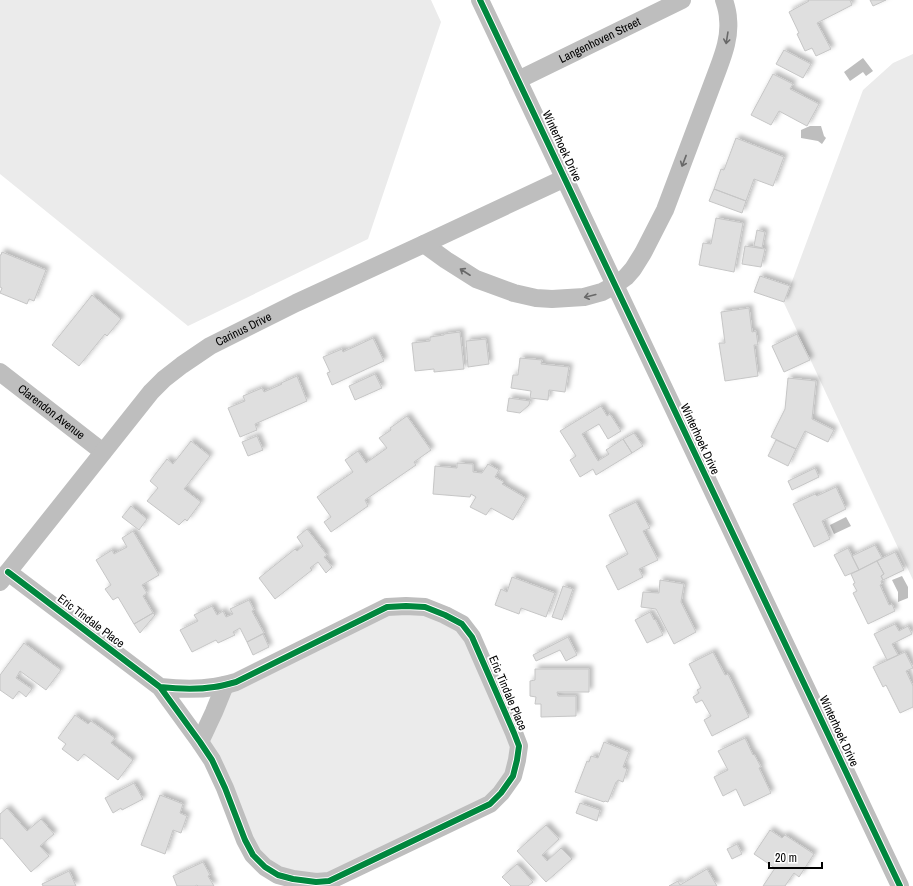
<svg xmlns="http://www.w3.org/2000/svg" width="913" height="886" viewBox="0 0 913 886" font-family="'Archivo Narrow',sans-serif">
  <defs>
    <filter id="shadow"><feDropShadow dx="3.5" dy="-3.5" stdDeviation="2" flood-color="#0004"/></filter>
  </defs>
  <rect width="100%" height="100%" fill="#fff"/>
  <path fill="#ebebeb" d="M0 0H431L441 22 368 239 188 326 0 174Z
    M913 54V580L784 303 863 90 893 63Z
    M409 603 462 624 519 746 490 804 322 885 256 867 200 742 225 685Z"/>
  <path fill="#bebebe" d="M863 58 873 71 866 76 863 72 850 81 844 72Z
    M810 126H821L824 136 826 138 822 144 818 141 801 138V130Z
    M846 517 851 526 834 534 830 525Z
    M902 576 908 587V598L898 602V592L892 580Z"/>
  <path fill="#dfdfdf" stroke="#c6c6c6" filter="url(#shadow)" d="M808 0H850L852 5 817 23 831 49 816 56 812 48 805 51 797 34 799 33 789 12 809 1Z
    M870 0H886L873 6Z
    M784 50 811 64 803 78 776 64Z
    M773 74 793 84 790 89 819 104 807 126 779 111 771 125 751 115Z
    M736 138 784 157 773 186 754 179 746 201 714 189 721 169 724 170Z
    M714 189 746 201 742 213 709 201Z
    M716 218 743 223 734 272 699 265 703 243 711 244Z
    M757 230 765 232 762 248 754 246Z
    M745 246 765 249 761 267 742 264Z
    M2 252 46 270 34 301 29 299 27 304 0 293 2 288 0 287V255H1Z
    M760 276 790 286 784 302 754 292Z
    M92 295 121 319 107 336 105 334 79 366 52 345Z
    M749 308 752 332 756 331 758 345H754L758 376 725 381 719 343H725L721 312Z
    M460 332 464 369 434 372V369L415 371 412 343 430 341V337L444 335V334Z
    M797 334 810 360 784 372 772 346Z
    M373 338 384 361 332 385 327 373 330 372 323 357 342 349 343 352Z
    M486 339 489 364 468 367 466 341Z
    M520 358 542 360 541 364 569 367 565 392 549 390 548 400 530 398 531 391 511 388 513 375H518Z
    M375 374 382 388 355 400 349 386Z
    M297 376 307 401 255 424 257 430 240 437 228 408 245 401 243 396 262 388 264 392 282 384 281 383Z
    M788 378 816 381 812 419 834 430 828 442 805 431 796 449 771 437 785 409Z
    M509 398 530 401 529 405 520 413 507 411Z
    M601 406 607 416 610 414 621 431 608 439 599 424 582 434 598 461 609 454 606 450 623 439 632 453 596 475 593 469 580 477 570 460 576 456 560 431Z
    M407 416 431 450 414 462 416 465 365 500 368 506 331 532 324 522 331 517 317 497 353 472 345 460 358 451 366 463 387 448 379 438 391 430 390 428Z
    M634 433 643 446 632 453 623 439Z
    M257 436 263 450 248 456 242 442Z
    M776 440 796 449 788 466 768 456Z
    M191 441 210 456 184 489 201 502 187 521 185 519 179 525 147 501 158 488 150 481 167 459 173 464Z
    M457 463 473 464V472L482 473 488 464 499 470 495 477 504 482 502 484 526 498 513 520 491 508 486 515 470 507 476 497 471 494 470 497 433 494 435 466 457 468Z
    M815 468 819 477 792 490 788 481Z
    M836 487 846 509 822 521 830 539 814 547 793 504 815 494 817 496Z
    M636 502 650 528 643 531 658 560 639 569 643 577 618 590 606 566 628 554 609 515Z
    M131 506 147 519 139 530 122 517Z
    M307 529 327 555 324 557 332 567 326 573 318 562 310 568 312 570 275 599 259 578 295 549 297 551 303 546 297 537Z
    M133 531 159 575 142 585 147 593 143 596 153 613 134 624 118 597 113 600 105 589 111 585 96 560 112 550 114 554 127 547 122 538Z
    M875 545 882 558 859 570 852 556Z
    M848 548 859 570 845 576 834 555Z
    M895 552 904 570 883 580 881 576 884 574 877 561Z
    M877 561 884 574 881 576 883 580 881 581 882 584 880 585 889 605 892 604 895 611 868 624 853 593 857 591 853 584 855 583 851 574Z
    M512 577 555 593 546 617 521 608 519 614 495 605 501 589 507 592Z
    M660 580 684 584 681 602 696 632 674 644 656 609 641 607 643 592 659 593Z
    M563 586 573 589 562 620 552 617Z
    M249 600 254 610 252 611 264 633 247 642 240 628 233 632 235 635 218 643 216 640 192 652 180 630 198 621 194 615 212 606 217 615 223 611 226 617 233 614 230 609Z
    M650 612 654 620 655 619 663 635 647 643 635 620Z
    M153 613 155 615 140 633 134 624Z
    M895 624 899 631 908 626 912 634 892 644 898 655 887 660 874 634Z
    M263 634 269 647 253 655 247 642Z
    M568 637 577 655 566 661 560 650 536 661 533 655Z
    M24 643 61 670 46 690 20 671 16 678 32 689 26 697 19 691 13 699 0 690V675Z
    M713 652 725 675 728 674 749 717 712 736 704 720 711 716 702 700 696 703 693 697 699 693 697 690 701 688 689 664Z
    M905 652 913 668 906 671 913 686V707L900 713 886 685 883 687 873 667Z
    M535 669H589V692H557L558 696H576V716L541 717V704H535L536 697 530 696V681L535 680Z
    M75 715 88 724 91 721 115 738 111 743 133 760 118 780 84 754 78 761 62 749 66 744 58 738Z
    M745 738 753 755 754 754 761 767 759 768 771 793 744 806 736 789 723 796 714 777 728 770 718 751Z
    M604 742 629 752 623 767 627 769 623 782 618 780 617 782H616L608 802 605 801 604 802 575 792 587 761 589 762 591 756 598 758Z
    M134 783 143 799 122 810 121 808 113 813 105 798Z
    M160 795 183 804 180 813 187 816 181 833 173 830 165 854 141 845Z
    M580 803 600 810 597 821 576 813Z
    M7 808 27 831 41 819 54 834 40 846 49 856 31 872 2 838 0 839V814Z
    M546 825 559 839 542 855 547 861 561 848 572 859 546 882 517 851Z
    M770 830 782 838 785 835 814 854 799 877 794 873 785 886H763L775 868 754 854Z
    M737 844 742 854 732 859 727 849Z
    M203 862 210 875 208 876 214 886H198L197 885 195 886H177L173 876Z
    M517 864 533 882 528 886H511L502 877Z
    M707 869 717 886H669L678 881 680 885Z
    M69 871 76 886H43L42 884Z"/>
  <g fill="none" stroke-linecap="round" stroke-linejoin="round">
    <g stroke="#bebebe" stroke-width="18">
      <path d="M480 0 615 285 900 886"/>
      <path id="s1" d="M518 80 682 0"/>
      <path d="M424 244 446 260 476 279 514 293 536 298 552 299 584 297 602 292 615 285 626 277 633 269 643 253 665 210 718 69C724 53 730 36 728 19 728 13 726 6 724 0"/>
      <path id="s2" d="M0 372 103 452"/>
      <path d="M8 572 160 687 200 742 212 760 225 788 245 840 253 855 265 867 278 875 293 879 316 882 329 881 490 804 501 793 513 776 517 760 519 746 514 733 472 637 462 624 445 615 425 607 406 606 387 607 236 682C229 684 222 686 214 687 196 690 178 689 160 687"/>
      <path id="s3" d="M0 582 151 392 164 379 182 365 210 346 296 303 424 244 565 178"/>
      <path d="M200 742 214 712 225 685"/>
    </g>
    <defs>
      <path id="cycleway" d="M480 0 615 285 900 886
        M8 572 160 687 200 742 212 760 225 788 245 840 253 855 265 867 278 875 293 879 316 882 329 881 490 804 501 793 513 776 517 760 519 746 514 733 472 637 462 624 445 615 425 607 406 606 387 607 236 682C229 684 222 686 214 687 196 690 178 689 160 687"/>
    </defs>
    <use href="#cycleway" stroke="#fff" stroke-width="8"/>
    <use href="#cycleway" stroke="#00873e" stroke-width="6"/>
  </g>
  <defs><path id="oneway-shaft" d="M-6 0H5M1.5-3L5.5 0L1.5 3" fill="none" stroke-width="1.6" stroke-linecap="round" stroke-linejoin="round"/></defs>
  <g stroke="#686868">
    <use href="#oneway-shaft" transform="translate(727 38) rotate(99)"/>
    <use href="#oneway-shaft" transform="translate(684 161) rotate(111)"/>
    <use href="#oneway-shaft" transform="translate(465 272) rotate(-147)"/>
    <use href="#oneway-shaft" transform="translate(590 296) rotate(166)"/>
  </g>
  <g text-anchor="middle" stroke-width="4" stroke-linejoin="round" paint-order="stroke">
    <g font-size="12" fill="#000" stroke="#fff">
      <text dy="4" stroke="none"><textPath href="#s1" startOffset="91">Langenhoven Street</textPath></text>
      <text transform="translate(562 146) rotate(65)" y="4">Winterhoek Drive</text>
      <text dy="4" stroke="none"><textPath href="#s3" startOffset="355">Carinus Drive</textPath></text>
      <text dy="4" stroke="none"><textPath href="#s2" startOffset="65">Clarendon Avenue</textPath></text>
      <text transform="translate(700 439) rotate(65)" y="4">Winterhoek Drive</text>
      <text transform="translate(91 621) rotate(37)" y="4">Eric Tindale Place</text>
      <text transform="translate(508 693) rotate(67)" y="4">Eric Tindale Place</text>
      <text transform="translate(839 731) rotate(65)" y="4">Winterhoek Drive</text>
    </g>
  </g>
  <path d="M769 862v6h53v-6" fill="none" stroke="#000000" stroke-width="2"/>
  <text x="775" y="862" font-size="12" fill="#000000" stroke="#ffffff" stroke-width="3" paint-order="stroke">20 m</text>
</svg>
